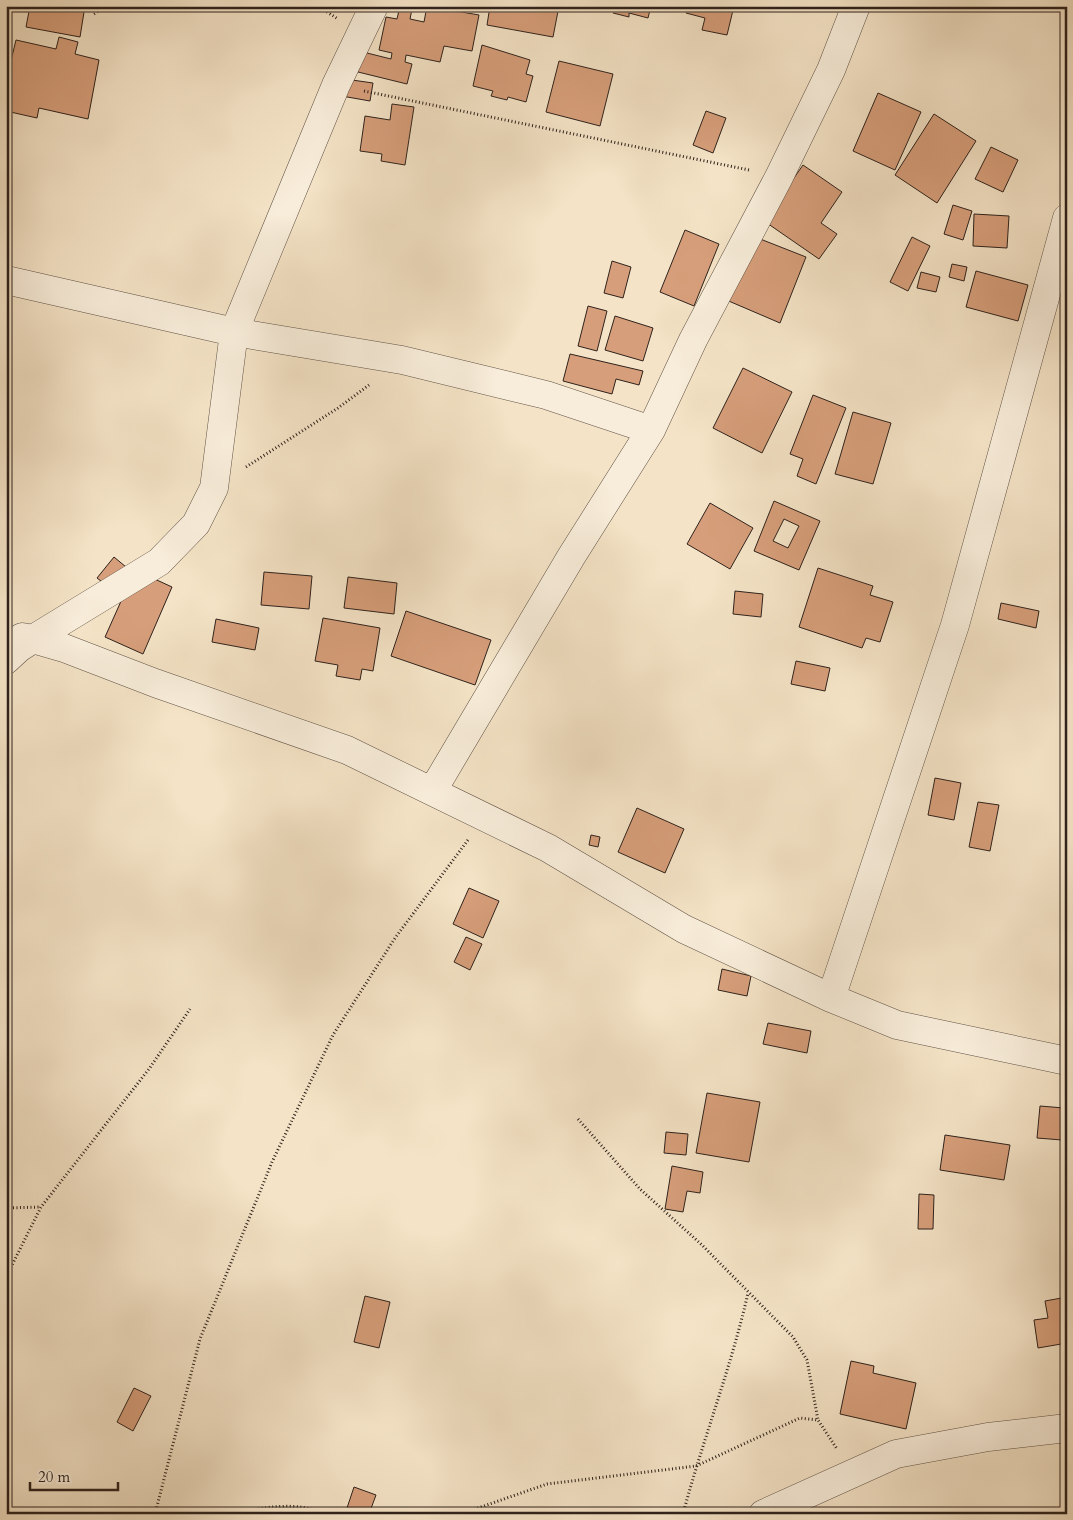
<svg xmlns="http://www.w3.org/2000/svg" width="1073" height="1520" viewBox="0 0 1073 1520" font-family="Cardo,serif">
  <rect width="100%" height="100%" fill="#f4e3c6"/>
  <filter id="stains"><feTurbulence type="fractalNoise" baseFrequency=".004" numOctaves="4"/><feColorMatrix values="0 0 0 0 .2 0 0 0 0 .09 0 0 0 0 .02 0 0 0 .5 -.17"/></filter>
  <radialGradient id="worn" r=".72"><stop offset=".6" stop-color="#630" stop-opacity="0"/><stop offset="1" stop-color="#630" stop-opacity=".3"/></radialGradient>
  <path fill="#d69e7a" stroke="#2e221c" fill-rule="evenodd" d="M30 6H85L80 37 26 27Z
    M400 6 412 9 410 19 424 22 427 6 479 15 472 51 444 46 440 62 406 55 405 62 412 64 407 84 358 72 363 52 391 59 392 53 379 50 386 17 397 19Z
    M490 6H559L553 37 487 25Z
    M611 6H651L648 18 629 13V17L613 13 615 7Z
    M687 6H734L727 35 702 30 705 18 686 13Z
    M59 37 78 42 75 54 99 60 88 119 39 108 37 118 6 111V81L16 40 56 49Z
    M482 45 530 60 526 74 533 76 526 102 508 97 507 100 491 96 493 91 473 86Z
    M559 61 613 74 600 126 546 112Z
    M338 78 373 83 370 101 336 95Z
    M878 93 921 112 895 170 853 151Z
    M392 104 414 107 405 165 381 161 382 154 360 151 365 116 390 120Z
    M706 111 726 118 713 153 693 145Z
    M934 114 976 141 937 203 895 175Z
    M991 147 1018 160 1003 192 975 179Z
    M803 165 842 192 821 223 837 234 819 259 764 221Z
    M953 205 972 211 963 240 944 234Z
    M974 214 1009 216 1007 248 973 246Z
    M685 230 719 244 694 306 660 292Z
    M750 235 806 257 780 323 724 299Z
    M912 237 930 246 908 291 890 282Z
    M612 261 631 267 623 298 604 293Z
    M952 264 967 267 964 281 949 277Z
    M976 271 1028 285 1018 321 966 307Z
    M921 272 940 277 936 292 917 288Z
    M588 306 607 311 597 351 578 346Z
    M615 316 653 328 643 361 605 350Z
    M570 354 643 371 639 385 616 379 612 394 563 381Z
    M743 368 792 392 762 453 713 428Z
    M813 395 846 408 816 484 797 476 803 459 790 454Z
    M853 412 891 423 873 484 835 474Z
    M774 501 820 521 799 570 754 551ZM784 519 799 526 788 548 773 541Z
    M710 503 753 528 730 569 687 544Z
    M114 557 126 567 110 588 97 578Z
    M818 568 873 586 870 595 893 602 880 642 866 638 862 648 799 627Z
    M135 570 172 587 143 654 105 637Z
    M264 572 312 576 309 609 261 605Z
    M348 577 397 583 394 614 344 608Z
    M735 591 763 594 761 617 733 614Z
    M1001 603 1039 611 1036 628 998 619Z
    M406 611 491 640 475 685 391 656Z
    M323 618 380 628 373 671 362 669 360 680 336 676 338 665 315 661Z
    M216 619 259 628 255 650 212 642Z
    M796 661 830 668 825 691 791 684Z
    M935 778 961 783 954 820 928 815Z
    M978 802 999 805 990 851 969 847Z
    M637 808 684 829 665 873 618 852Z
    M591 835 600 837 598 847 589 845Z
    M469 888 499 901 483 938 453 924Z
    M466 937 482 944 470 970 454 962Z
    M722 969 751 976 747 996 718 990Z
    M768 1023 811 1031 807 1053 763 1044Z
    M707 1093 760 1102 749 1162 696 1153Z
    M1040 1106 1064 1108 1062 1140 1037 1138Z
    M666 1132 688 1134 686 1155 664 1153Z
    M945 1135 1010 1145 1004 1180 940 1170Z
    M672 1166 703 1172 700 1193 687 1191 683 1212 665 1209Z
    M919 1194 934 1195 933 1229H918Z
    M365 1296 390 1302 379 1348 354 1342Z
    M1067 1297V1343L1038 1348 1034 1320 1048 1318 1045 1301Z
    M851 1361 874 1366 873 1373 916 1383 906 1429 840 1414Z
    M134 1388 151 1396 133 1431 117 1422Z
    M354 1487 376 1495 369 1514H345Z"/>
  <g fill="none" stroke-linecap="round" stroke-linejoin="round">
    <defs>
      <path id="street" d="M6 280 234 332 402 360 546 395 651 430
        M22 637 33 639 159 562 196 524 214 488 234 332 336 85 374 6
        M6 660 19 648 33 639 64 648 155 683 347 750 548 848 684 929 831 998 897 1025 1067 1061
        M433 790 571 557 651 430 693 340 779 177 831 70 856 6
        M831 998 955 625 1067 218
        M763 1514 896 1454 988 1437 1067 1428"/>
    </defs>
    <use href="#street" stroke="#605246" stroke-width="29"/>
    <path stroke="#2e221c" stroke-width="3" stroke-dasharray="1 2.5" stroke-linecap="butt" d="M318 6 338 19
      M94 14 106 6
      M364 91 749 170
      M246 467 338 408 369 385
      M578 1119 640 1189 702 1245 793 1337 807 1360 818 1420
      M6 1208 41 1207
      M6 1277 41 1207 149 1069 190 1009
      M155 1514 200 1339 272 1162 333 1035 395 938 468 840
      M238 1514C258 1507 303 1501 322 1514
      M461 1514 547 1484 696 1466 800 1418 818 1420 837 1449
      M683 1514C703 1439 731 1368 748 1293"/>
    <use href="#street" stroke="#f8edda" stroke-width="28"/>
  </g>
  <rect width="1073" height="1520" fill="none" stroke="#f4e3c6" stroke-width="25"/>
  <rect x="8" y="8" width="1058" height="1505" fill="none" stroke="#2e221c" stroke-width="2.5"/>
  <rect x="12" y="12" width="1048" height="1495" fill="none" stroke="#2e221c"/>
  <path d="M30 1482v8h88v-8" fill="none" stroke="#2e221c" stroke-width="2.5"/>
  <text x="38" y="1482" font-size="15" fill="#2e221c" stroke="#f8edda" stroke-width="4" paint-order="stroke">20 m</text>
  <rect width="100%" height="100%" filter="url(#stains)"/>
  <rect width="100%" height="100%" fill="url(#worn)"/>
</svg>
